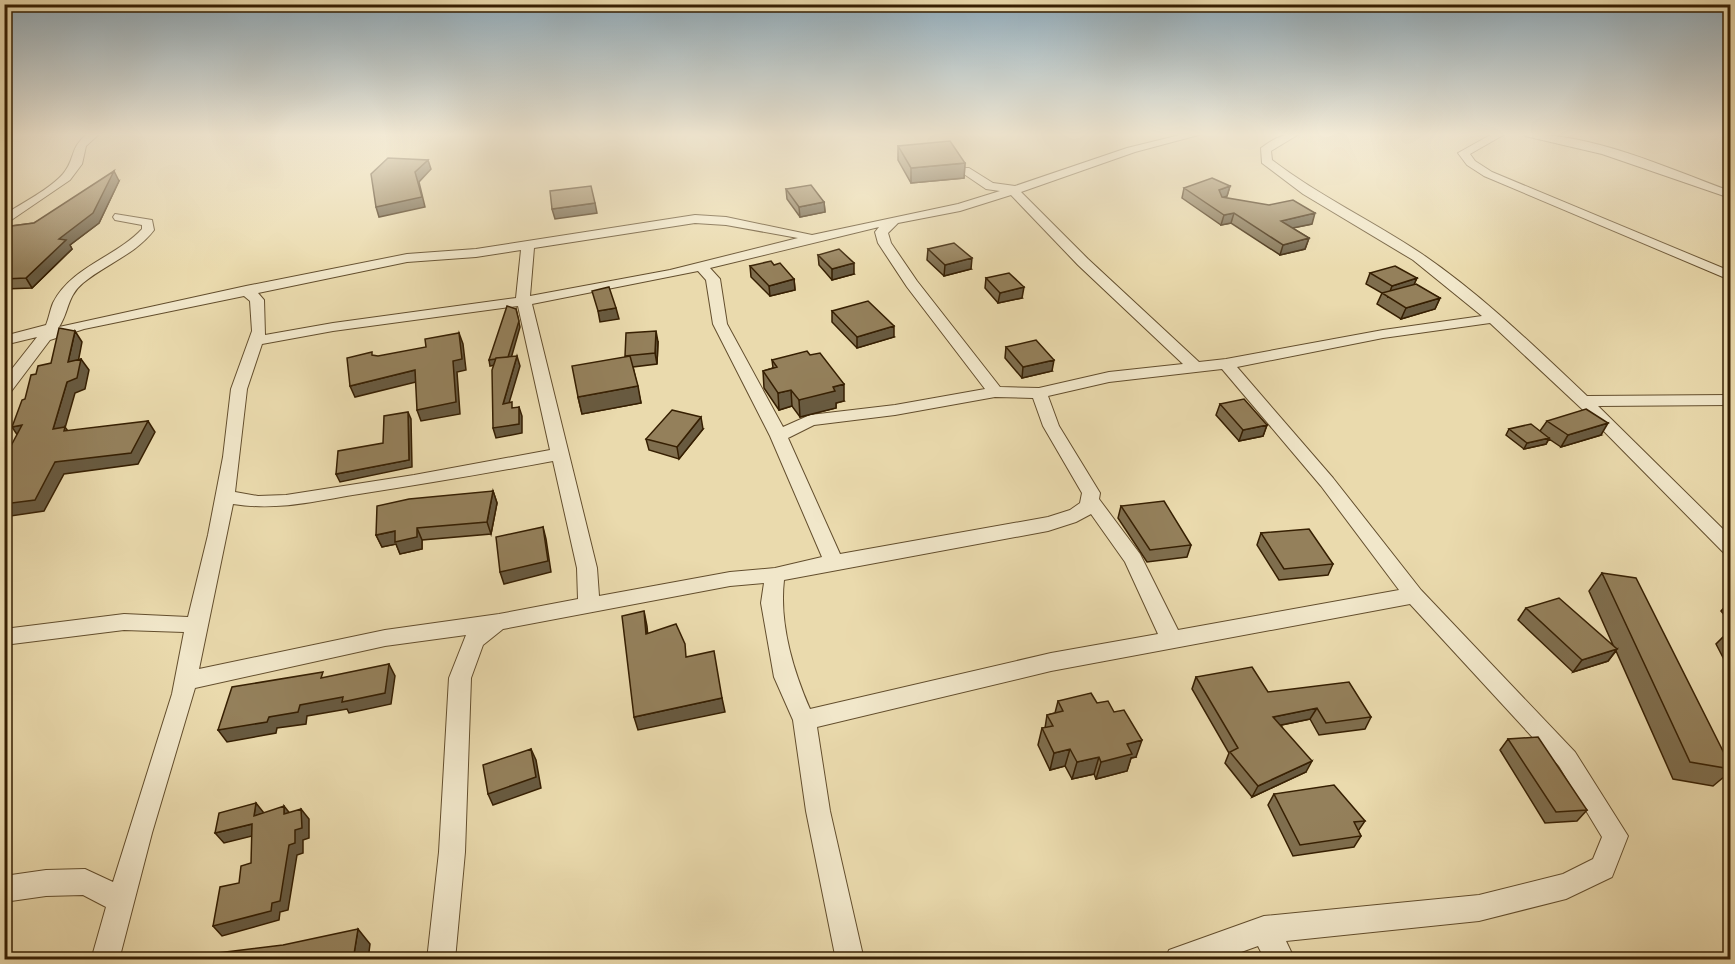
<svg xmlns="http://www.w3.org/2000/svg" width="1735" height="964" viewBox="0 0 1735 964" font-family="'EB Garamond',serif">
  <rect width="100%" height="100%" fill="#eadaad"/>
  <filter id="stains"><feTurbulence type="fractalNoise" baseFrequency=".00333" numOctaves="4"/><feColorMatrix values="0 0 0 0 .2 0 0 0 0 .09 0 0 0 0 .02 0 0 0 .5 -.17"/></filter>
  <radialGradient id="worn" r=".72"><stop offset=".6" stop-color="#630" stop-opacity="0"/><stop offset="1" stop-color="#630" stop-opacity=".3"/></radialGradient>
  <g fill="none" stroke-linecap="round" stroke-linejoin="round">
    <defs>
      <path id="street" d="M87 134H99L86 146 82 164 70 180 4 225V215C22 203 50 189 63 174 76 158 69 149 87 134Z
        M1184 134H1202L1135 152 1021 192 1088 259 1199 362 1226 359 1383 330 1482 316 1413 260 1303 194 1262 163 1261 148C1275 138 1282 134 1299 134L1271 151 1272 160C1319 196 1373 221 1422 254 1482 295 1534 346 1587 396L1730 395V405L1598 406 1730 536V554L1723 552 1582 409 1490 323 1383 338 1237 367 1333 478 1421 590 1575 752 1628 836 1612 877 1566 899 1479 921 1286 941 1295 960H1265L1258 946 1219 960H1165L1169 950 1264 916 1479 895 1563 874 1593 859 1602 837 1559 766 1410 604 1051 671 817 727 830 811 864 960H836L806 811 793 720 774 677 761 603 764 583 730 586 503 629 483 645 471 678 465 852 455 960H427L439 852 449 678 466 635 385 646 195 688 152 833 119 960H91L106 907 83 895 46 896 4 902V876L46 870 85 869 113 882 172 694 184 632 124 630 4 645V629L124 614 188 617 208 535 223 457 231 389 252 331 250 301 244 296 84 329 50 340 10 393 4 395V379L37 337 4 345V336L46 325C49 318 50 310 53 303 71 267 116 257 142 229V225L115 220 113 217 115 214 152 220 154 230C136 254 106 264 83 283 67 296 69 312 59 327L246 286 407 254 476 249 695 215 726 217 812 235 958 204 1000 191 986 189 961 172V168H969L993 183 1015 186 1127 148ZM1011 195 1078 265 1183 364 1109 372 1039 388 1000 387 917 281 891 243 888 233 898 223 960 211ZM695 223 726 225 798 238 670 270 530 296 534 248ZM879 227 875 232 878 243 907 287 985 389 895 405 810 415 783 427 727 324 720 279 710 268ZM521 250 516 298 333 323 265 335 264 300 258 293 407 262 476 257ZM698 271 706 280 713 324 770 436 822 557 775 568 730 572 599 596 597 568 532 304ZM518 306 550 450 414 475 286 495 258 496 235 492 247 389 262 344 333 331ZM1222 369 1321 486 1399 590 1178 630 1140 554 1099 499 1100 493 1059 426 1048 396 1109 382ZM995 397 1033 398 1043 426 1082 493 1080 503 1070 510 1048 517 840 554 788 438 814 425 895 415ZM553 461 577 568 578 599 499 614 385 630 199 669 233 504C279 511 314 501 359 494 424 484 488 473 553 461ZM1091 514 1125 562 1158 634 1051 653 810 709C793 670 779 623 784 580L1048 531 1076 522Z
        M1492 134H1505L1470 154 1475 161 1492 172 1730 271V280L1484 176 1467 165 1458 153Z
        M1524 134C1595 134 1664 167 1730 191V198L1602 154 1525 136Z"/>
    </defs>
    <use href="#street" stroke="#634e2d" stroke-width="2"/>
    <use href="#street" fill="#f1e7ca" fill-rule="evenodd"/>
  </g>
  <path fill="#7f6e4e" stroke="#361f02" stroke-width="1.5" d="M898 146 965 163 964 178 911 183 898 160Z
    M119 181 99 223 70 245 72 249 32 288 4 289V227L34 223Z
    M1230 186 1227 196 1224 198 1312 224 1292 228 1309 238 1305 249 1280 255 1231 223 1221 225 1182 198 1184 188Z
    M786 189 824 202 825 212 800 217 787 199Z
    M928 249 971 269 944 276 927 260Z
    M818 255 854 274 832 280 819 265Z
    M750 266 794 279 795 290 770 296 751 277Z
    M1370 273 1417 278 1414 284 1440 298 1435 309 1401 319 1377 304 1382 293 1366 284Z
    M986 278 1022 298 998 303 985 288Z
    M832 311 894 337 857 348 832 322Z
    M658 342 657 364 633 367 641 403 582 414 578 397 625 357Z
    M1006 347 1052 371 1022 378 1005 358Z
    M772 360 844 401 836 403V408L800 417 792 406 779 410 764 388 763 371 773 368Z
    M1220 404 1267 425 1263 436 1239 441 1216 415Z
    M1547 421 1601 435 1561 447 1549 439 1546 444 1524 449 1506 435 1509 429 1540 431Z
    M703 429 679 459 649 450 646 439Z
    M493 491 497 503 491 534 422 540V549L400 554 396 544 382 547 376 535Z
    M1121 506 1191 545 1187 557 1147 562 1118 518Z
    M1261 533 1333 564 1328 575 1279 580 1257 545Z
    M1602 573 1731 769V771L1713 786 1673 779 1616 651 1608 661 1573 672 1518 620 1526 608 1613 645 1589 591Z
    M1731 600V623L1721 611Z
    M1731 629V673L1716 644Z
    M1196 677 1371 717 1365 729 1319 735 1310 719 1281 725 1306 772 1252 797 1225 763 1229 753 1192 689Z
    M1058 701 1097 703 1136 757 1131 758 1127 771 1096 779 1094 774 1072 779 1065 766 1050 770 1038 745 1042 728H1045L1047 715 1055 713Z
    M1508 739 1587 810 1577 821 1545 823 1500 750Z
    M1274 794 1365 821 1358 831 1361 836 1354 847 1293 856 1268 805Z"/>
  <path fill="#685a40" stroke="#361f02" stroke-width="1.5" d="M428 160 431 169 419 182 425 207 379 217 376 207Z
    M965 163 964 178 911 183V168Z
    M114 171 119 181 99 223 70 245 72 249 32 288 26 278 59 239Z
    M1230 186 1227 196 1217 200 1219 190Z
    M824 202 825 212 800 217 799 207Z
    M595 203 597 213 555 219 552 209Z
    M1234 213 1231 223 1221 225 1224 215Z
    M1315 213 1312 224 1278 231 1281 221Z
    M1309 238 1305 249 1280 255 1283 245Z
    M972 258 971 269 944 276 945 265Z
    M854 263V274L832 280V269Z
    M1417 278 1412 289 1388 297 1392 286Z
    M794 279 795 290 770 296 769 286Z
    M1024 287 1022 298 998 303 1000 293Z
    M1440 298 1435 309 1401 319 1406 308Z
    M616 308 619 319 600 322 598 311Z
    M516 309 520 327 510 362 490 366 489 360Z
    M894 326V337L857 348V337Z
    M75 331 82 342 76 373 68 362Z
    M656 331 658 342 657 364 655 353Z
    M459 333 463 344 466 370 457 372 460 414 421 421 417 410 453 361Z
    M517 356 520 366 506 413 503 404Z
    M81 359 89 370 85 389 75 393 65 428V427L73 438 53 429 67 382Z
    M1054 360 1052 371 1022 378 1023 367Z
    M415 370 420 381 355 397 350 386Z
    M844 384V401L836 403V408L800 417 799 400 833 387Z
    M638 386 641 403 582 414 578 397Z
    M791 390 792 406 779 410 778 393Z
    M519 407 522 416V433L496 438 493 428Z
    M408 412 411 419 412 467 340 482 336 474 409 460Z
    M701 417 703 429 679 459 677 447Z
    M148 421 155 432 138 464 64 474 44 511 4 517V504L55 462Z
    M1608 423 1601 435 1561 447 1568 435Z
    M22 425 20 439 12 427Z
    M1267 425 1263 436 1239 441 1243 430Z
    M1549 438 1546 444 1524 449 1527 443Z
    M493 491 497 503 491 534 487 522Z
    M543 527 546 539 551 572 504 584 500 572Z
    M417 528 422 540V549L400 554 396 544 382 547 376 535 395 531Z
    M644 611 647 626 649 648 646 634Z
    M1617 649 1608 661 1573 672 1582 660Z
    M389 664 395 676 391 704 349 713 347 709 307 716 306 724 277 728 276 733 227 742 218 730 269 717Z
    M722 698 725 712 638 730 634 717Z
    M1317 708 1310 719 1267 728 1273 717Z
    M1142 740 1136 757 1131 758 1127 771 1096 779 1101 762 1127 744Z
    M531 749 536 760 541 788 493 805 488 794Z
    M1070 749 1065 766 1050 770 1054 753Z
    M1099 757 1094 774 1072 779 1077 762Z
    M1312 761 1306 772 1252 797 1258 786Z
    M256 803 264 813 254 816Z
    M284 806 292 816 284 814Z
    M301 809 309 819V838L303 840V853L297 855 288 910 280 912 279 920 222 936 213 926 289 845Z
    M252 824 260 834 224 843 215 833Z
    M358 929 370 944 368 960H353Z"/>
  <path fill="#94805b" stroke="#361f02" stroke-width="1.5" d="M950 141 965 163 911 168 898 146Z
    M388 158 428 160 415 172 422 197 376 207 371 174Z
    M114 171 93 213 59 239 66 240 26 278 4 279V227L34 223Z
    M1212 178 1230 186 1219 190 1222 197 1269 205 1293 200 1315 213 1281 221 1309 238 1283 245 1234 213 1224 215 1184 188Z
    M811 185 824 202 799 207 786 189Z
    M591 186 595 203 552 209 550 191Z
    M954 243 972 258 945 265 928 249Z
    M839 249 854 263 832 269 818 255Z
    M771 261 774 265 780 263 794 279 769 286 750 266Z
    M1395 266 1417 278 1392 286 1370 273Z
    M1009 273 1024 287 1000 293 986 278Z
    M1416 284 1440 298 1406 308 1382 293Z
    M609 287 616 308 598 311 592 291Z
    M868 301 894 326 857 337 832 311Z
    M507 306 516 309 519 321 508 357 496 358 495 359 489 360Z
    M59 328 75 331 68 362 81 359 77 378 67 382 53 429 65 427 64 431 148 421 131 453 55 462 35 500 4 504V468L9 460 4 461V459L22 425 12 427 22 400 25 399 31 375 36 374 38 366 51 363Z
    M656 331 655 353 625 356 626 333Z
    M459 333 462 359 453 361 456 402 417 410 415 370 350 386 347 358 372 352V355L378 356 426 347 425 339Z
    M1036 340 1054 360 1023 367 1006 347Z
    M807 351 810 355 820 353 844 384 833 387 835 391 799 400 791 390 778 393 763 371 777 367 772 360Z
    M517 356 503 404 512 402V408L519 407V424L493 428 492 370 496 358Z
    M630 356 638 386 578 397 572 366Z
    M1244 399 1267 425 1243 430 1220 404Z
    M1586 409 1608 423 1568 435 1547 421Z
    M672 410 701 417 677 447 646 439Z
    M408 412 409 460 336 474 338 451 383 443 384 416Z
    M1531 424 1549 438 1527 443 1509 429Z
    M493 491 487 522 417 528V537L395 542V531L376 535 377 506 409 499Z
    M1164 501 1191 545 1150 550 1121 506Z
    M543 527 548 561 500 572 496 537Z
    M1309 529 1333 564 1284 569 1261 533Z
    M1602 573 1636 578 1731 767V769L1690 762Z
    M1559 598 1617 649 1582 660 1526 608Z
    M644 611 646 634 676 624 685 644 686 657 714 651 722 698 634 717 622 616Z
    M389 664 385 693 342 702 343 697 300 705 298 712 269 717 267 722 218 730 232 687 323 672 321 678Z
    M1252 667 1268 692 1349 682 1371 717 1326 723 1317 708 1273 717 1312 761 1258 786 1230 752 1238 748 1196 677Z
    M1091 693 1097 703 1108 701 1114 712 1124 710 1142 740 1127 744 1132 754 1101 762 1099 757 1077 762 1070 749 1054 753 1042 728 1053 726 1047 715 1063 711 1058 701Z
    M1538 737 1587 810 1556 812 1508 739Z
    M531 749 536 777 488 794 483 765Z
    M1334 785 1365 821 1354 822 1361 836 1300 845 1274 794Z
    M256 803 254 816 284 806V814L301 809 302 828 295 830V843L289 845 280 901 272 903 271 911 213 926 220 887 239 883 241 866 251 863 252 824 215 833 219 813Z
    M358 929 353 960H184L185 957 283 945Z"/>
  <linearGradient id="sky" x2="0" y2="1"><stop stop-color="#90aab9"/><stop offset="0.5" stop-color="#f6eeda"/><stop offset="1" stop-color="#f6eeda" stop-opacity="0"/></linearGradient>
  <rect width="1735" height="269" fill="url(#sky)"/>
  <rect width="1735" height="964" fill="none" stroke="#eadaad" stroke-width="24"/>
  <rect x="6" y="6" width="1723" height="952" fill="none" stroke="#361f02" stroke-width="3"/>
  <rect x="12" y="12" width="1711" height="940" fill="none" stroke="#361f02" stroke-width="1.5"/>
  <rect width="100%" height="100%" filter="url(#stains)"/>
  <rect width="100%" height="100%" fill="url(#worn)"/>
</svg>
